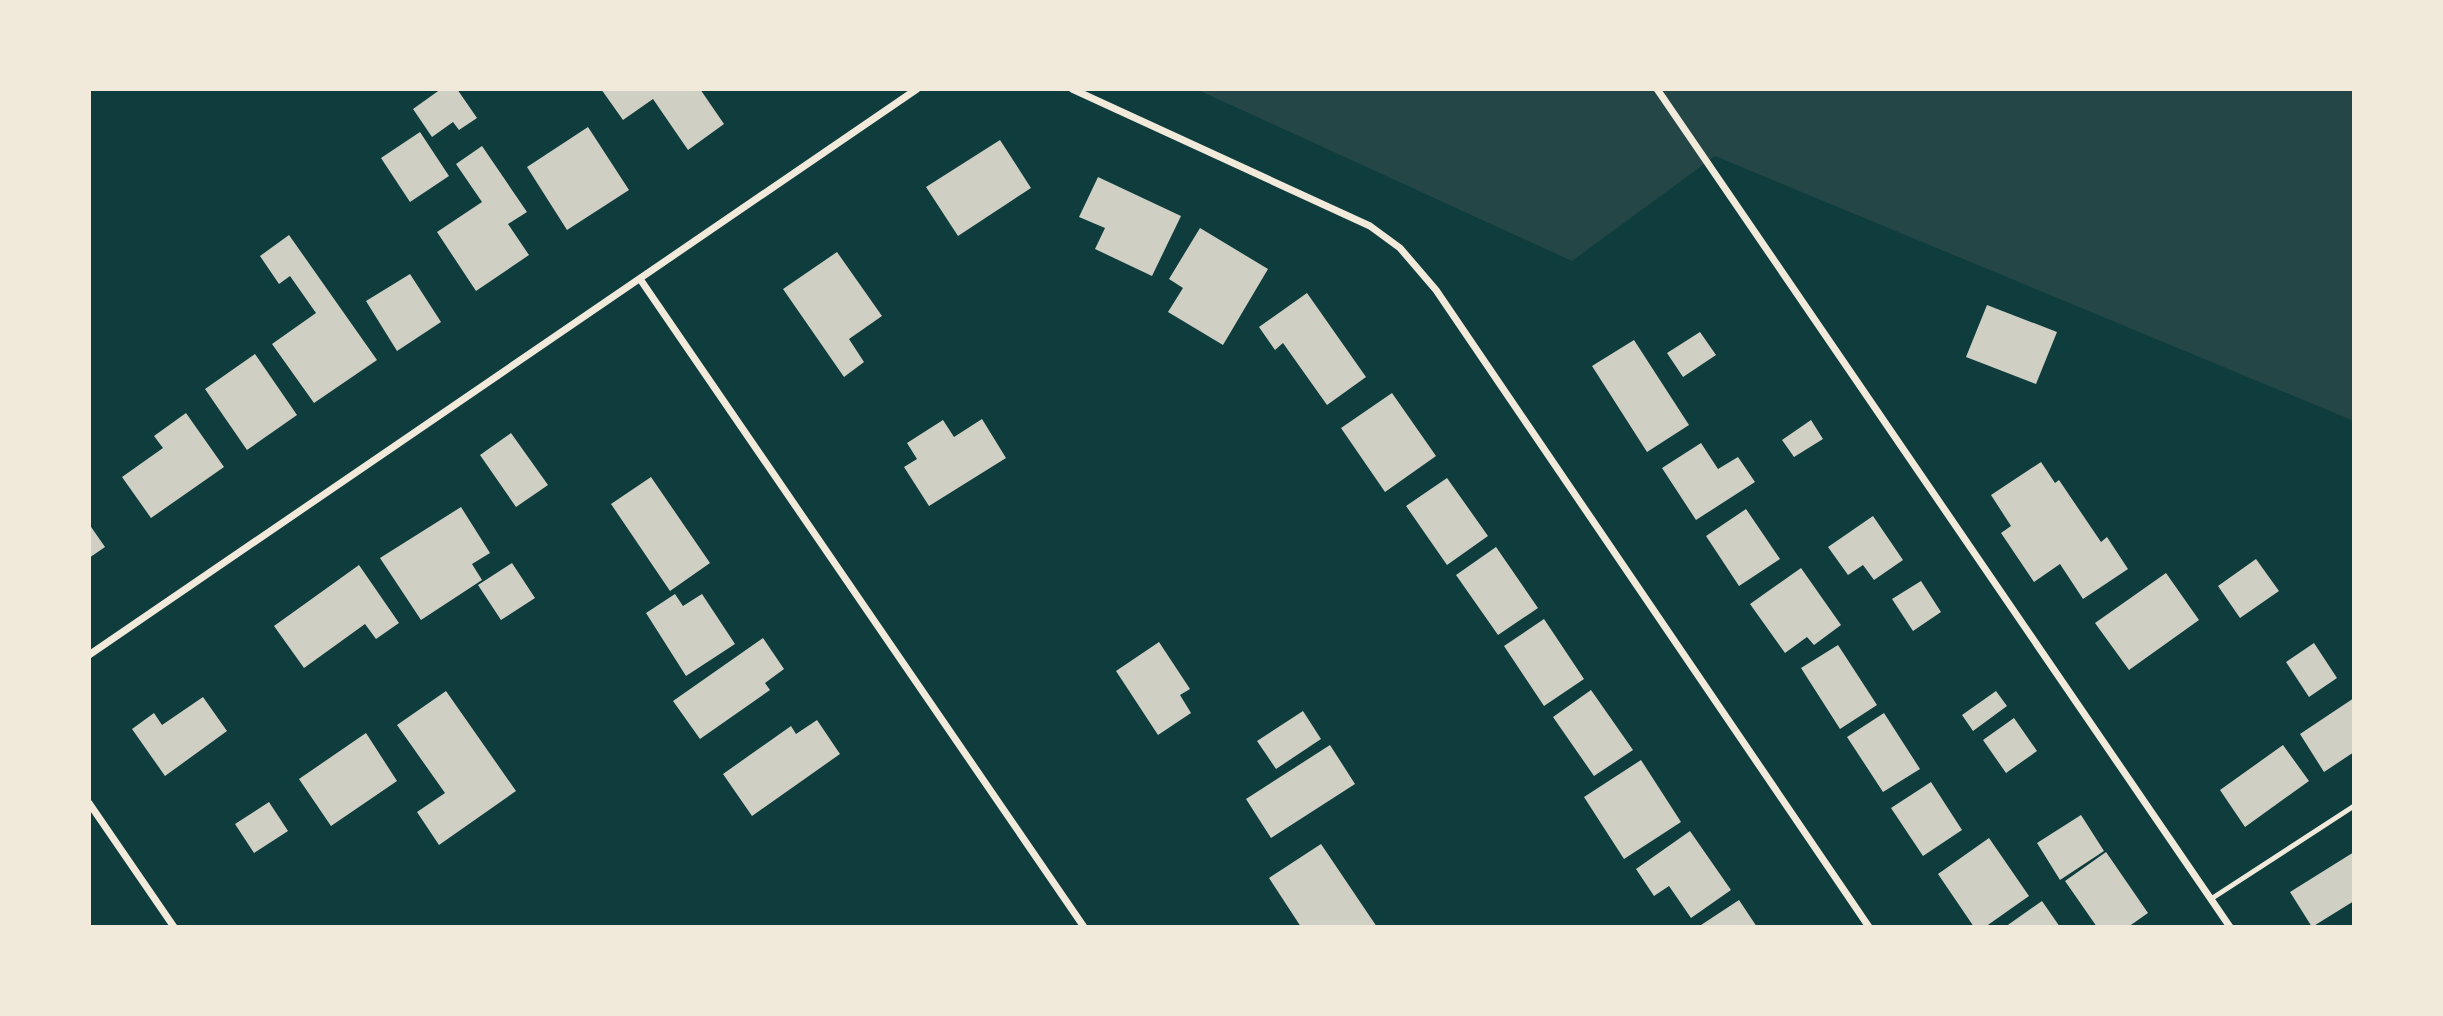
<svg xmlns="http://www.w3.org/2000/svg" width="2443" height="1016" viewBox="0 0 2443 1016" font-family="'IBM Plex Serif',serif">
  <rect width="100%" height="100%" fill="#0f3d3e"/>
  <path fill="#244646" d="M1196 89H2354V421L1715 156 1572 261Z"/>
  <path fill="#cfcfc3" d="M441 89H457L477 118 459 130 453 122 432 137 413 109Z
    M601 89H700L724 124 688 150 653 99 623 120Z
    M588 127 629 190 567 230 527 167Z
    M420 132 449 176 410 202 381 158Z
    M1000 140 1031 188 958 236 926 187Z
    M482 146 527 212 508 224 529 255 476 291 437 232 482 202 456 164Z
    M1098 177 1181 216 1152 276 1095 249 1105 228 1079 217Z
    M1200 228 1268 269 1223 345 1168 312 1183 288 1169 279Z
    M289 235 377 360 314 403 272 344 316 313 290 276 279 284 260 256Z
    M837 252 882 316 849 339 864 362 844 377 783 289Z
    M410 274 441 322 397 351 366 301Z
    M1307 293 1366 377 1327 405 1283 343 1275 350 1259 327Z
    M1987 305 2057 332 2036 384 1966 357Z
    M1700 332 1716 355 1683 377 1667 353Z
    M1634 340 1689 425 1647 452 1592 366Z
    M255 354 297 415 247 450 205 389Z
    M1392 393 1436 456 1385 492 1341 428Z
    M186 413 224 467 151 518 122 477 163 448 154 436Z
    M982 419 1006 458 929 506 904 467 917 459 907 443 943 420 954 437Z
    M1811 420 1823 439 1794 457 1782 440Z
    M511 433 548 485 516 507 480 455Z
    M1701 443 1718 469 1738 457 1755 482 1696 520 1662 468Z
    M2041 462 2055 483 2059 480 2101 542 2107 537 2128 569 2083 599 2060 564 2034 582 2001 533 2011 526 1991 495Z
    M651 477 710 563 670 591 611 504Z
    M1447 478 1488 536 1447 565 1406 506Z
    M461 507 490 553 472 564 482 580 421 620 380 558Z
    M1746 509 1780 559 1739 586 1706 536Z
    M1873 516 1903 560 1874 580 1863 565 1848 575 1828 547Z
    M89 524 105 547 89 558Z
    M1496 547 1538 608 1498 635 1456 575Z
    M2256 559 2279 591 2240 618 2218 586Z
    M512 563 535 598 501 620 478 585Z
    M359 565 399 623 376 639 365 624 304 668 274 626Z
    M1801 568 1841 625 1814 645 1807 637 1785 653 1750 604Z
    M2166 573 2199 620 2129 670 2095 623Z
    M1921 581 1941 612 1913 631 1892 599Z
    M675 594 683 606 702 594 735 644 686 676 646 613Z
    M1544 619 1584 679 1544 706 1504 646Z
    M763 638 784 669 765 683 770 690 700 739 673 701Z
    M1159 642 1190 689 1180 695 1191 713 1158 735 1116 671Z
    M2314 643 2337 678 2309 697 2286 662Z
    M1838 645 1877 705 1840 729 1801 668Z
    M1591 690 1633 750 1594 776 1553 717Z
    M446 691 516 791 439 845 417 812 445 793 397 725Z
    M1996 691 2007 706 1973 731 1962 715Z
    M203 697 227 731 165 776 132 729 154 713 162 725Z
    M2354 698V752L2324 772 2300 734Z
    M1303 711 1321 739 1276 769 1257 741Z
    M1884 713 1920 769 1883 792 1847 737Z
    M2014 718 2037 751 2006 773 1983 740Z
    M817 720 840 754 752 816 723 774 791 726 796 734Z
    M366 733 397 781 331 826 299 779Z
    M1330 745 1355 784 1271 838 1246 799Z
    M2283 745 2309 781 2245 827 2220 790Z
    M1641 760 1681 822 1624 859 1584 797Z
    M1931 782 1962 830 1923 856 1891 808Z
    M269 802 288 831 254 853 235 824Z
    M2081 815 2104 851 2060 880 2037 843Z
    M1690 831 1731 890 1691 918 1669 886 1654 896 1636 869Z
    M1989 838 2029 896 1985 927H1974L1938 874Z
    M1321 844 1377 927H1301L1269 878Z
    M2106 852 2148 913 2128 927H2097L2065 881Z
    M2354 852V901L2312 927 2290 892Z
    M1739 900 1757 927H1698Z
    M2042 901 2060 927H2005Z"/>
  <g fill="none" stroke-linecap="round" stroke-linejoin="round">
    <path stroke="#f1e9da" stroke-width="5" d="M2211 899 2354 806"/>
    <path stroke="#f1e9da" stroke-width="7" d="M1072 89 1370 226 1400 248 1436 290 1869 927
      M1657 89 2230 927
      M640 279 1084 927
      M89 655 917 89
      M89 803 174 927"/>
  </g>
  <rect width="2443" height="1016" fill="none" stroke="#f1e9da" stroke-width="182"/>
</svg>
